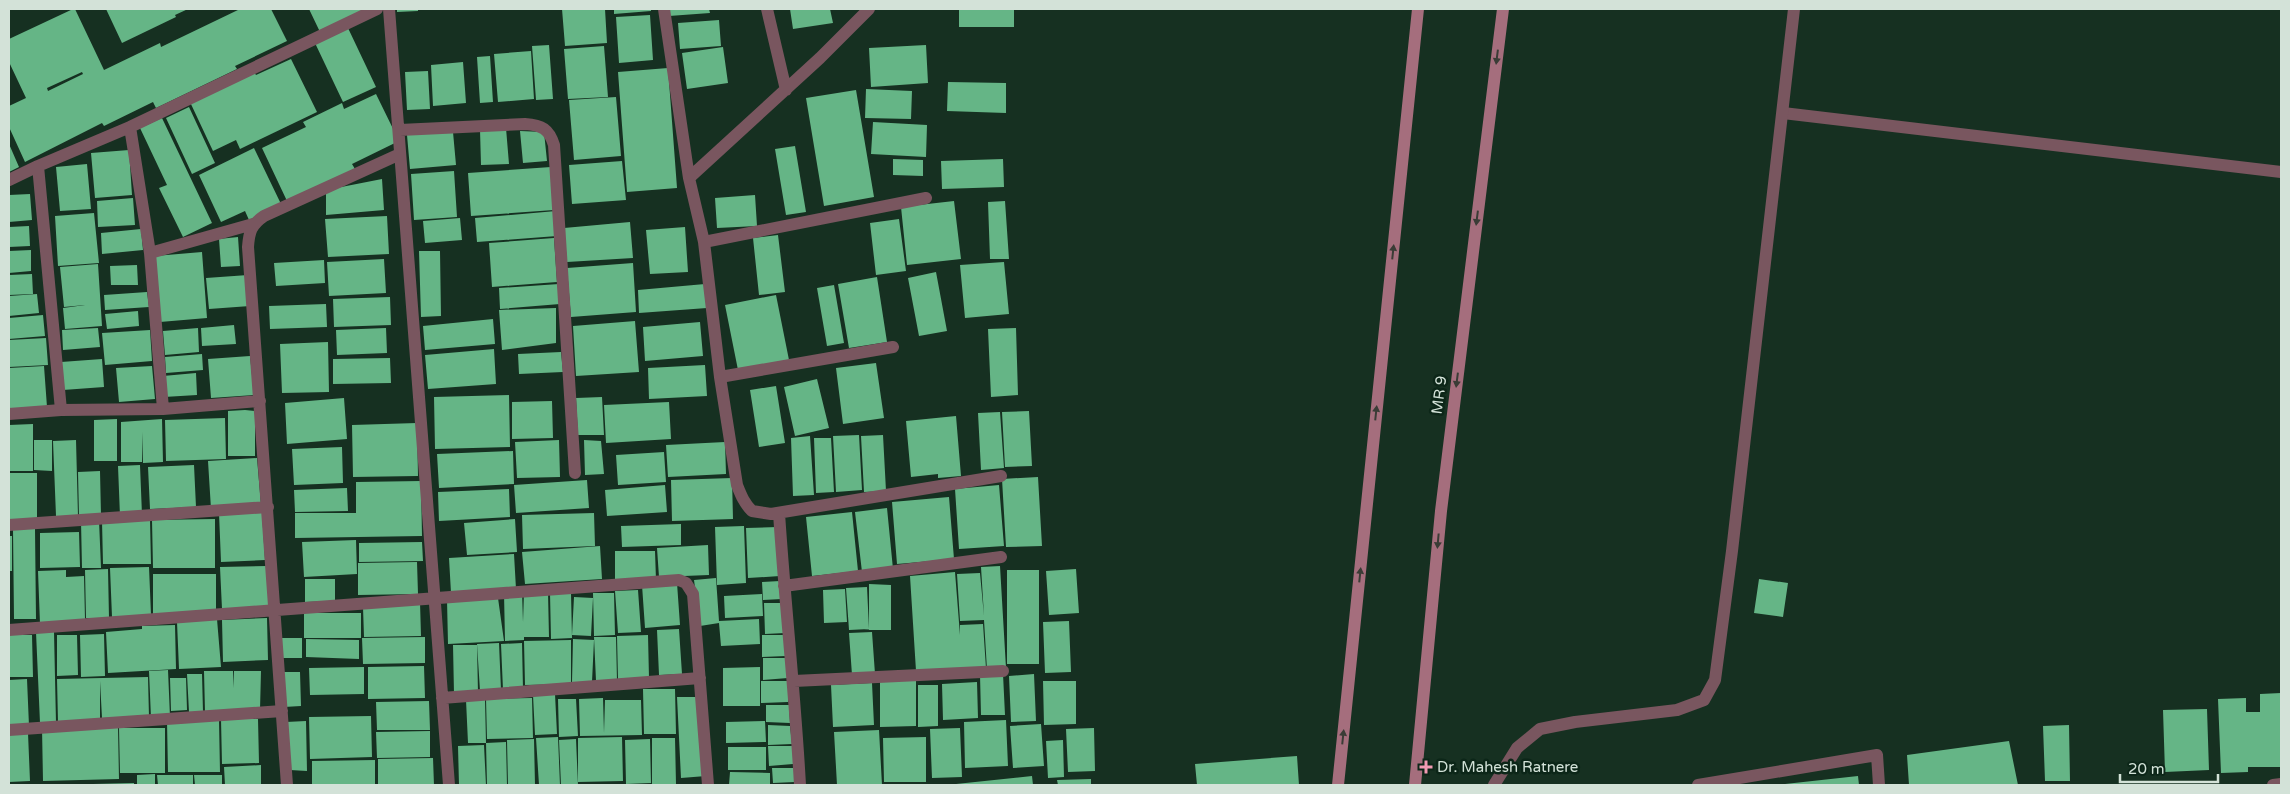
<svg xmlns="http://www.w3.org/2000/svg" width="2290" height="794" viewBox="0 0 2290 794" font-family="'Varela Round',sans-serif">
  <rect width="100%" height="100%" fill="#163021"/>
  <path fill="#65b586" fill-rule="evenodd" d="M73 9H75L104 70 160 43 161 47 240 9H271L287 41 235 66 237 69 156 108 153 102 104 126 102 123 25 162 9 127V106L26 98 9 62V39ZM82 72 83 74 48 91 47 88Z
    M106 9H188L175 15 176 17 122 43Z
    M309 9H368L320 32Z
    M397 9H418V11L397 12Z
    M562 9H605L607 43 565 46Z
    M614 9H651V11L614 14Z
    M668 9H709L710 13 669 16Z
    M790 9H830L833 23 793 29Z
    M959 9H1014V27H959Z
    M650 15 653 60 619 63 616 17Z
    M719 20 721 46 680 49 678 23Z
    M348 28 376 87 343 102 315 43Z
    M549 45 553 99 536 100 532 46Z
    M926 45 928 83 871 87 869 48Z
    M604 46 608 97 568 99 564 49Z
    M723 47 728 83 687 89 682 53Z
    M531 51 534 99 498 102 494 54Z
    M490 56 493 102 480 103 477 57Z
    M291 59 317 112 240 149 236 140 213 151 190 102 254 72 256 75Z
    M463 62 466 103 433 106 431 65Z
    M668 68 677 188 627 192 618 72Z
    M428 71 430 109 407 110 405 72Z
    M948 82 1006 83V113L947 111Z
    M866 89 912 91 911 119 865 118Z
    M856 90 874 197 824 206 806 98Z
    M376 94 399 141 352 164 355 169 287 201 262 148 306 127 303 122 342 103 344 109Z
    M616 97 621 156 574 160 569 100Z
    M189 107 215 163 192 174 166 118Z
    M162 118 212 223 183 237 159 188 167 185 140 128Z
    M873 122 927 125 926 157 871 154Z
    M506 128 509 164 481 165 480 130Z
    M520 131 544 132 547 161 523 163Z
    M453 132 456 165 410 169 407 135Z
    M9 144 19 167 9 172Z
    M795 146 806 212 786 215 775 149Z
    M254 148 281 204 249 220 245 211 221 222 199 175Z
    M129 150 132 195 95 198 91 153Z
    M893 159 923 160V176L893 175Z
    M1003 159 1004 187 942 189 941 161Z
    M622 161 626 200 572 204 569 165Z
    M87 164 91 209 60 211 56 167Z
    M551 167 554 210 471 216 468 173Z
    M454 171 457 217 414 220 411 174Z
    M382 179 384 210 326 215V190Z
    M30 194 32 220 9 222V195Z
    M755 195 757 226 717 228 715 198Z
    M133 198 135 225 98 227 97 201Z
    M954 201 961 259 907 265 901 207Z
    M1005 201 1009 259H990L988 202Z
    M556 211 557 236 477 242 475 218Z
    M94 213 99 263 58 266 55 216Z
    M387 216 389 254 328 257 325 219Z
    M460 218 462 240 425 243 423 221Z
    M899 219 906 271 876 275 870 223Z
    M630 222 633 258 567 262 564 228Z
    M29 226 30 246 9 247V227Z
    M685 227 688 272 650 274 646 230Z
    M141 229 143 250 102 254 101 233Z
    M778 235 785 292 759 295 753 238Z
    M238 237 240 266 221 267 219 239Z
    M554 238 557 282 492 287 489 243Z
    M31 250V271L9 273V251Z
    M419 251H440L441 316 421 317Z
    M202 252 207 318 160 322 155 256Z
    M384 259 386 293 329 296 327 262Z
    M324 260 325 283 276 286 274 263Z
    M1004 262 1009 314 965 318 960 265Z
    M633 263 636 312 571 317 567 268Z
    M98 264 102 326 65 329 63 308 85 305 64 307 60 267Z
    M137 265 138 285H111L110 266Z
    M936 272 947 331 919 336 908 278Z
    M32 274 33 294 9 295V275Z
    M248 275 250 306 209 309 206 278Z
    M877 277 887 342 849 348 838 284Z
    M559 284 560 304 500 309 499 288Z
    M705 284 707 308 639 313 638 290Z
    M834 285 844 343 827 346 817 288Z
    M147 292 149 307 105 310 104 295Z
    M37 294 39 313 9 316V296Z
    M776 295 789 360 738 370 725 305Z
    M390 297 391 325 334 327 333 299Z
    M326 304 327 327 270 329 269 306Z
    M556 308V343L502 350 499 310Z
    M138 311 139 326 107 329 105 314Z
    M43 315 45 336 9 339V318Z
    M493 319 495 344 425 350 423 326Z
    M635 321 639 372 576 376 573 326Z
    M700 322 703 356 645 361 643 327Z
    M234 325 236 344 202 346 201 328Z
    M98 328 100 347 63 350 62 330Z
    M198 328 199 352 165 355 163 331Z
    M386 328 387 353 337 355 336 330Z
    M1016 328 1018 395 991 397 988 329Z
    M150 330 152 361 105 365 102 333Z
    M46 338 48 365 9 367V340Z
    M328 342 329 392 282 393 280 344Z
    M494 349 496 384 428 389 425 355Z
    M561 352 563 372 519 374 518 354Z
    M202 354 203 370 166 373 165 357Z
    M250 356 254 395 211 398 208 359Z
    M390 358 391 383 333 384V359Z
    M102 359 104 387 63 390 61 362Z
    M876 363 884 418 843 424 836 368Z
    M705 365 707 396 649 399 648 368Z
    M44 366 47 407 9 410V368Z
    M152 366 155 399 119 402 116 368Z
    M196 373 197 395 164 397 163 376Z
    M817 379 829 428 795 436 784 387Z
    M776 386 785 443 759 447 750 390Z
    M509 395 510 447 435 449 434 397Z
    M602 397 604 435H578L576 398Z
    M344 398 347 439 287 444 285 403Z
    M552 401 553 438 512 439V402Z
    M669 402 671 439 606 443 604 405Z
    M245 410 255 411V456H228V411Z
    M1029 411 1032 466 1005 467 1002 412Z
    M1000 412 1004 468 981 470 978 413Z
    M956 416 961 476 938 478V474L911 477 906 421Z
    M225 418 226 459 166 461 165 420Z
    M117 419V461H94V420Z
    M162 419 163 462 143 463 142 432V462H121V422Z
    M417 423 418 476 353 477 352 425Z
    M33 424V471H10L9 425Z
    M859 435 862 490 836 492 833 436Z
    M883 435 886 491 864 492 861 436Z
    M810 436 814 495 793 496 791 438Z
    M814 438H831L834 492 816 493Z
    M34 440H52V471L34 470Z
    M76 440 78 516H56L53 441Z
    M559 440 560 477 517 478 515 442Z
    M584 440 601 441 604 474 585 475Z
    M725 442 726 474 668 477 666 445Z
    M342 447 343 483 294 485 292 449Z
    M513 451 514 484 439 488 437 454Z
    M664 452 666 482 618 485 616 455Z
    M257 458 261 505 211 509 208 461Z
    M140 465 142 515 120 516 118 466Z
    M194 465 196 507 150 509 148 467Z
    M100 471 101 515 79 516 78 472Z
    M9 473H37V520H9Z
    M1038 477 1042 546 1006 547 1002 479Z
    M732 478 733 519 672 521 671 480Z
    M587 480 589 508 516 513 514 485Z
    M421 481 422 536 295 538V513H356V482Z
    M665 485 667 512 607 516 605 490Z
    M999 485 1004 546 959 549 955 489Z
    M347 488 348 511 295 512 294 490Z
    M509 489 510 517 439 521 438 492Z
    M949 497 954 559 897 564 892 502Z
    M887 508 893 569 862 572 855 512Z
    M852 512 858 571 812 576 806 517Z
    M219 513H262L265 560 221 562Z
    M594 513 595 546 523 549 522 515Z
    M215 519V568H153L152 520Z
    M515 519 517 552 467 555 464 523Z
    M99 520 101 568H82L81 521Z
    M150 520 151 564H103L102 521Z
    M681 524V545L622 547 621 526Z
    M744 526 746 583 717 585 715 527Z
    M778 527 780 576 748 578 746 528Z
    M13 529H35L36 619H14Z
    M79 532 80 567 40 568V533Z
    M9 536H12V571H9Z
    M356 540 357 574 304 577 302 542Z
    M422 542 423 561 359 562V543Z
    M708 545 709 575 659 577 657 548Z
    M600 546 602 579 525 584 522 552Z
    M615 551H655L656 580 615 581Z
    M514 554 516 589 451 593 449 558Z
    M417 562 418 594 358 595V563Z
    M267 566 270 607 222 609 220 567Z
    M1000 566 1006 668 987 670 984 620 960 621 957 574 980 573 984 616 981 567Z
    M149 567 151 615 112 617 110 568Z
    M108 569 109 618H86L85 570Z
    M1076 569 1079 613 1049 615 1046 571Z
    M66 570V577L84 576 85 619 40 624 38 571Z
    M1007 570H1039V664H1007Z
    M955 572 960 635V625L983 624 986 668 916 671 910 576Z
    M153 574H216V615H153Z
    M716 578 719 621 759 619 760 644 721 646 719 623 700 626 694 580Z
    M305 579H335V601L305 602Z
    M1759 579 1788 583 1783 617 1754 613Z
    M780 581 782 599 763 600 762 582Z
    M677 583 680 625 645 628 642 585Z
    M869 584 891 585V630H869Z
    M867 587 869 629 849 630 846 588Z
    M845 589 847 622 824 623 823 590Z
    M638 590 641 632 618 633 615 591Z
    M522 591 523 622 524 592H548L549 637H524V640L505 641 504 593Z
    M550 593H571L572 638 551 639Z
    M593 593H614L615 635 594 636Z
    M762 594 763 616 725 618 724 596Z
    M574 597 593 598 591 636 572 635Z
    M498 598 504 641 448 644 447 600Z
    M420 602 421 636 364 637 363 607Z
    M764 603H783L785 633 765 634Z
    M304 613H361V638H304Z
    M267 618 268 660 223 662 222 620Z
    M217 619 221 667 179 669 177 622Z
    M1069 621 1071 672 1045 673 1043 622Z
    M175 625 176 669 108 673 106 632 142 629V626Z
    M679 629 682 674 659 675 657 630Z
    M36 632H54L56 723H40Z
    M872 632 875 674 852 675 849 633Z
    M104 634 105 676 81 677 80 635Z
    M9 635H32L33 677H9Z
    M57 635H77L78 675 57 676Z
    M648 635 649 678 618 679 617 636Z
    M762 635H785L786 656 762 657Z
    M425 637V663L363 664 362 638Z
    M594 637H616L617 681H596Z
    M281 638H302V658H282Z
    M306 639 359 640V659L306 657Z
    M573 639 594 640 592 682H572Z
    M571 640V684L525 685 524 641Z
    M499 643 501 690 480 691 477 644Z
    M522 643 523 689 503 690 501 644Z
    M453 645H477L478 693 454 694Z
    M763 658H786L788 678 763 680Z
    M424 666 425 698 368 699V667Z
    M364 667V694L310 695 309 668Z
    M760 667V706H723V668Z
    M168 670 170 717 151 718 149 671Z
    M204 671H233L234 688V671H261L260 710 205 712Z
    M283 672H300L301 706 284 707Z
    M187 674H202L203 712H189Z
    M1003 674 1005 715H981L980 675Z
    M1034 674 1036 721 1011 722 1009 676Z
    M148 677 149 717 102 718 100 681V721L58 722 57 679Z
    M170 678H186L187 710 171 711Z
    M27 679 29 726 9 727V680Z
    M880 680H916V726L880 727Z
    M761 681H788V702L761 703Z
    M1043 681H1076V724L1044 725Z
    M977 682 978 718 943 720 942 684Z
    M872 683 874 725 833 727 831 685Z
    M918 685H938V726L918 727Z
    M643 689H675L676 734H644Z
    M2281 693V767H2248V772L2221 773 2218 699 2246 698V712H2260V694Z
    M555 694 557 734 535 735 533 695Z
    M677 697H700L706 776 681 778Z
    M532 698 533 738 487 739 486 699Z
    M603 698 604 733 605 700H641L642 735 580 736 579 699Z
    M485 699 486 743H468L466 700Z
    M558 699H576L578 736 559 737Z
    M429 701 430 730H377L376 702Z
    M766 705H789L790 723 766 722Z
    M2207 709 2209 770 2165 772 2163 710Z
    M371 716 372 757 310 759 309 717Z
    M221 719H258L259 763 222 764Z
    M219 720 220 772H168L167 721Z
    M1006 720 1008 766 965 768 964 722Z
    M306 721 307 771 290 770 286 722Z
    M765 721 766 742 726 743V722Z
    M1041 724 1044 766 1013 768 1010 726Z
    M768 725 790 726 792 744 768 745Z
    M2069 725 2070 781H2045L2043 726Z
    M118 727 119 779 43 781 42 728Z
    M119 728H165V773H120Z
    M960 728 962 777 932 778 930 729Z
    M1094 728 1095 771 1068 772 1066 729Z
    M879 730 882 785H837L834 732Z
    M430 731V757L377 758 376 732Z
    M9 733H28L30 781 9 782Z
    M558 737 560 785H539L536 738Z
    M622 737 623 781 578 782V738Z
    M926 737V782H884L883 738Z
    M652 738H675L676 784H652Z
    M534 739 535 785H508L507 740Z
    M576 739 578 785H561L559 740Z
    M650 739 651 783 626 784 625 740Z
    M1063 740 1064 777 1048 778 1046 741Z
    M2009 741 2018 785H1909L1907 755Z
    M506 742 507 785H487L486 743Z
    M484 745 486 785H459L458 746Z
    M768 746H793V764L769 766Z
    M728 747H766V770H728Z
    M1297 756 1299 785H1197L1195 764Z
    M433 758 434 785H378V759Z
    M375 760V785H312V761Z
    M261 765V785H225L224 767Z
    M772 768H794L795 782 773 783Z
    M730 772 770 773V785H729Z
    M155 774V785H137V775Z
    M157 775H193V785H158Z
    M194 775H222V785H195Z
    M1032 776 1033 785H956V784Z
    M1858 776 1859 785H1786L1785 784Z
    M1091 779V785H1058L1057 780Z
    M134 783V785H93V784Z"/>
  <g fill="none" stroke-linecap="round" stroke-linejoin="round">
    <path stroke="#79565f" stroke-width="12" d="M1783 113 2281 172"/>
    <path stroke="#79565f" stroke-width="12" d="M389 9 449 785
      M664 9 689 178 704 242 720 377 737 485C741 495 744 503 752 511L771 514 1001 476
      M767 9 786 90
      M130 127 150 253 163 409
      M400 130 525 124C542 125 549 129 554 145L575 473
      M38 166 61 410
      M689 178 820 58 869 9
      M9 180 38 166 130 127 377 9
      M704 242 926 198
      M150 253 253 224
      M720 377 893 347
      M9 414 61 410 163 409 260 401
      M779 513C785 604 795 694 800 785
      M9 525 268 507
      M784 586 1001 557
      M9 630C232 615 456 595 679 580L686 583 693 594 708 785
      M794 681 1003 671
      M442 698 700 678
      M9 730 282 711
      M287 785 248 247C249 232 251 225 264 216L400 154
      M1494 785 1517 748 1540 729 1575 722 1677 710 1704 700 1715 680 1732 551 1794 9
      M1698 785 1877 755 1879 785
      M2273 785 2281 784"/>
    <path stroke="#a56e7d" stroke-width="12" d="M1338 785 1418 9
      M1415 785 1441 511 1503 9"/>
  </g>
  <defs><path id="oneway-solid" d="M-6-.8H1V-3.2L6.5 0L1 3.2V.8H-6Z" transform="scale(1.25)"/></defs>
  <g fill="#3a3c36">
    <use href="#oneway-solid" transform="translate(1497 57) rotate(97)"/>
    <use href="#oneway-solid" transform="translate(1477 218) rotate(97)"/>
    <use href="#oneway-solid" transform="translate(1393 252) rotate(-84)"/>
    <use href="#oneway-solid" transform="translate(1457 380) rotate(97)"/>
    <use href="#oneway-solid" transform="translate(1376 413) rotate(-84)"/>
    <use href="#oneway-solid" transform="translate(1438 541) rotate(95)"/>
    <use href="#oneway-solid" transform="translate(1360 575) rotate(-84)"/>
    <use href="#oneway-solid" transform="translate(1343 737) rotate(-84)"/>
  </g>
  <path fill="#f19ab2" stroke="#0c2618" stroke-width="2" d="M1423.5 759.5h5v5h5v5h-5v5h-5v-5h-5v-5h5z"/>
  <g text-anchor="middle" stroke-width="5" stroke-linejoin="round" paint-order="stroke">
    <g font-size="15" fill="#d3e2d8" stroke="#0c2618">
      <text transform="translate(1439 395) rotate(-83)" y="5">MR 9</text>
    </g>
    <g font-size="15" fill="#d3e2d8" stroke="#0c2618" text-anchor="start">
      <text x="1437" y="772">Dr. Mahesh Ratnere</text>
    </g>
  </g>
  <rect width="2290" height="794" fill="none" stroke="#d3e2d8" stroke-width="20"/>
  <path d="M2120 774v8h98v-8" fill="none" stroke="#d3e2d8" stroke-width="2.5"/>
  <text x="2128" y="774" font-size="15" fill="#d3e2d8" stroke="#0c2618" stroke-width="4" paint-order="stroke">20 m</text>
</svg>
